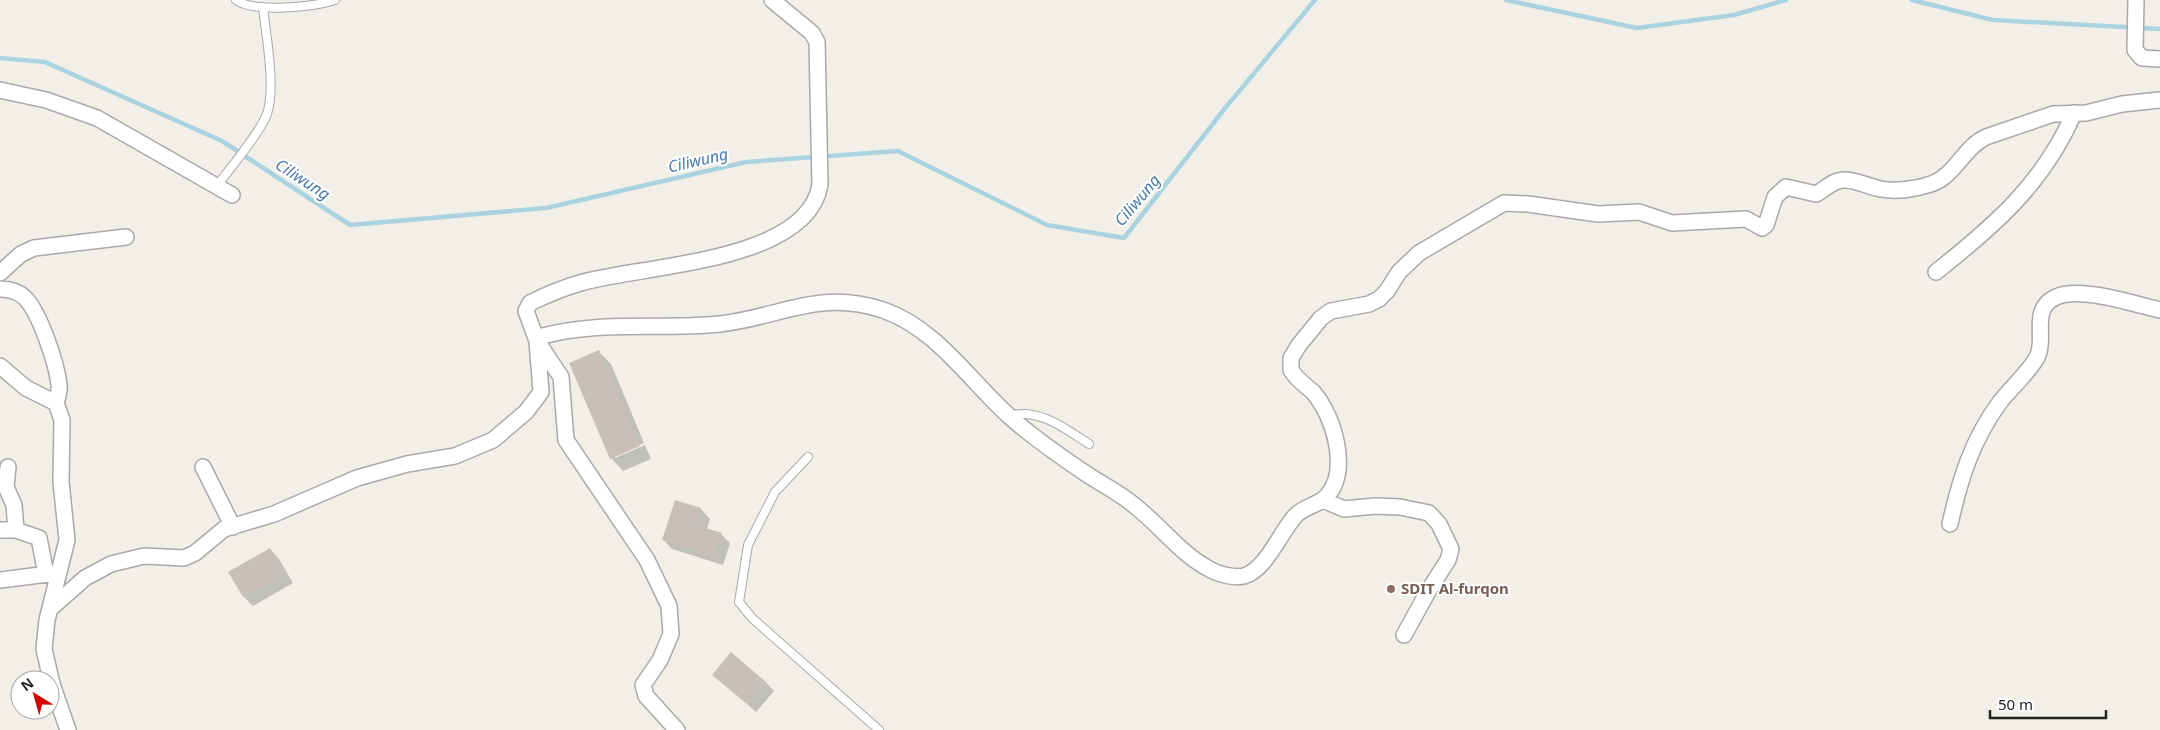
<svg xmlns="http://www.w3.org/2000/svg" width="2160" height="730" viewBox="0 0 2160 730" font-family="'Noto Sans',sans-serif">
  <rect width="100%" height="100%" fill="#f2efe9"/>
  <path fill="#0003" d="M599 352 611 364 644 443 615 456V458L645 445 651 459 623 471 611 458Z
    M676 501 701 509 710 519 707 529 721 534 730 543 723 565 672 549 663 539Z
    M270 549 279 559 293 583 253 606 244 597Z
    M714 675 765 681 774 691 756 712Z"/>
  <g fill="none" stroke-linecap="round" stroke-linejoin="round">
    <path stroke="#aad3df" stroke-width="4.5" d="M1506 0 1637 28 1734 15 1786 0
      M1912 0 1993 20 2160 29
      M0 58 45 62 222 141 350 225 546 208 746 162 898 151 1047 225 1124 238 1226 107 1315 0"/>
  </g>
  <path fill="#c7bfb8" d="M599 350 640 446 610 459 569 363Z
    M675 500 701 508 696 525 722 533 714 556 662 540Z
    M270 548 284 574 243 597 228 572Z
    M731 652 765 681 746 703 712 675Z"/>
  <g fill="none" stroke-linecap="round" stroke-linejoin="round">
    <defs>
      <path id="lane" d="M236 0C254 13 314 7 335 0
        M217 186C230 168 260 133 267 114 276 87 266 36 263 7
        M1009 416C1038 407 1066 429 1089 444
        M808 457 775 492 748 545 739 602 752 618 879 730"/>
      <path id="street" d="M2136 0 2135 50 2142 58 2160 59
        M0 90 46 100 97 118 232 195
        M1936 272C1994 226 2044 183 2074 113
        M0 273 21 254 34 248 126 237
        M0 289C9 289 18 291 25 298 40 313 56 362 59 384 60 391 58 397 56 403
        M0 366 26 388 56 403 62 420 61 482 67 540 47 620 44 649 52 684 68 730
        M8 467 6 487 14 505 16 530 39 538 46 574
        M203 467 233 527
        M1323 500 1344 509 1375 506 1400 507 1429 513 1439 524 1451 549 1448 560 1430 588 1404 635
        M1950 524C1960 479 1972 440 2000 402 2009 390 2033 368 2038 355 2046 336 2030 309 2056 297 2081 286 2134 304 2160 310
        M0 530H16
        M0 580 56 573
        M50 609 85 578 111 564 144 556 184 558 195 553 224 529 274 514 357 478 407 464 455 456 493 440 526 412 541 392 537 341 526 311 530 303C546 295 563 288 580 283 641 265 807 263 820 185L817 42 812 33 772 0
        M677 730 646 696 643 685 660 660 671 634 669 606 647 560 566 440 561 377 537 341 539 337C599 320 660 330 720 324 781 317 818 289 883 310 936 328 969 380 1009 416 1031 436 1057 454 1082 471 1099 483 1119 492 1135 506 1162 527 1182 556 1213 571 1221 575 1235 578 1244 576 1266 570 1281 531 1296 515 1305 506 1319 505 1327 496 1350 470 1334 416 1313 392 1305 385 1296 379 1291 370V358L1299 345 1321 318 1331 311 1369 304 1379 299 1387 291 1399 272 1419 253 1504 203 1528 204 1598 214 1639 212 1672 223 1746 219 1762 228 1766 225 1775 197 1786 187 1816 194C1826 189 1831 181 1843 180 1855 179 1869 187 1881 189 1896 192 1916 189 1931 184 1955 176 1964 147 1986 137L2053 114 2086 113 2122 104 2160 100"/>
    </defs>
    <use href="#lane" stroke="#a9a9a9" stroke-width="10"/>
    <use href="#street" stroke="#a9a9a9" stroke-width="18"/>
    <use href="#lane" stroke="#fff" stroke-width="8"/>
    <use href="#street" stroke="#fff" stroke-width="15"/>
  </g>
  <circle fill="#8d6e63" stroke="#fff" stroke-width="2" cx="1391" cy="589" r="5"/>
  <g text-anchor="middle" stroke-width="4" stroke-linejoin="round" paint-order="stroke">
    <g font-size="15" font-weight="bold" fill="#785e54" stroke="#fff" text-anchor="start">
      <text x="1401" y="594">SDIT Al-furqon</text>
    </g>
    <g font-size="16" font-style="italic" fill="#4a7aab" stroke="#fff">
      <text transform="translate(698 160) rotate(-13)" y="6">Ciliwung</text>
      <text transform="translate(303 179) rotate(33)" y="6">Ciliwung</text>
      <text transform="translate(1137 200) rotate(-50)" y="6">Ciliwung</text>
    </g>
  </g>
  <g transform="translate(35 695) rotate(323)"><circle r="24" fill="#ffffff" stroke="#a7a7a7"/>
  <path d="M0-4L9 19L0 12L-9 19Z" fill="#d40000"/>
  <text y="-8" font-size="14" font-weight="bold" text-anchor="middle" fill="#222222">N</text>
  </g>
  <path d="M1990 710v8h116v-8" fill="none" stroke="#222222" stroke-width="2.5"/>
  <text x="1998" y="710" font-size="15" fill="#222222" stroke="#ffffff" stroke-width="4" paint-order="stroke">50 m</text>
</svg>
